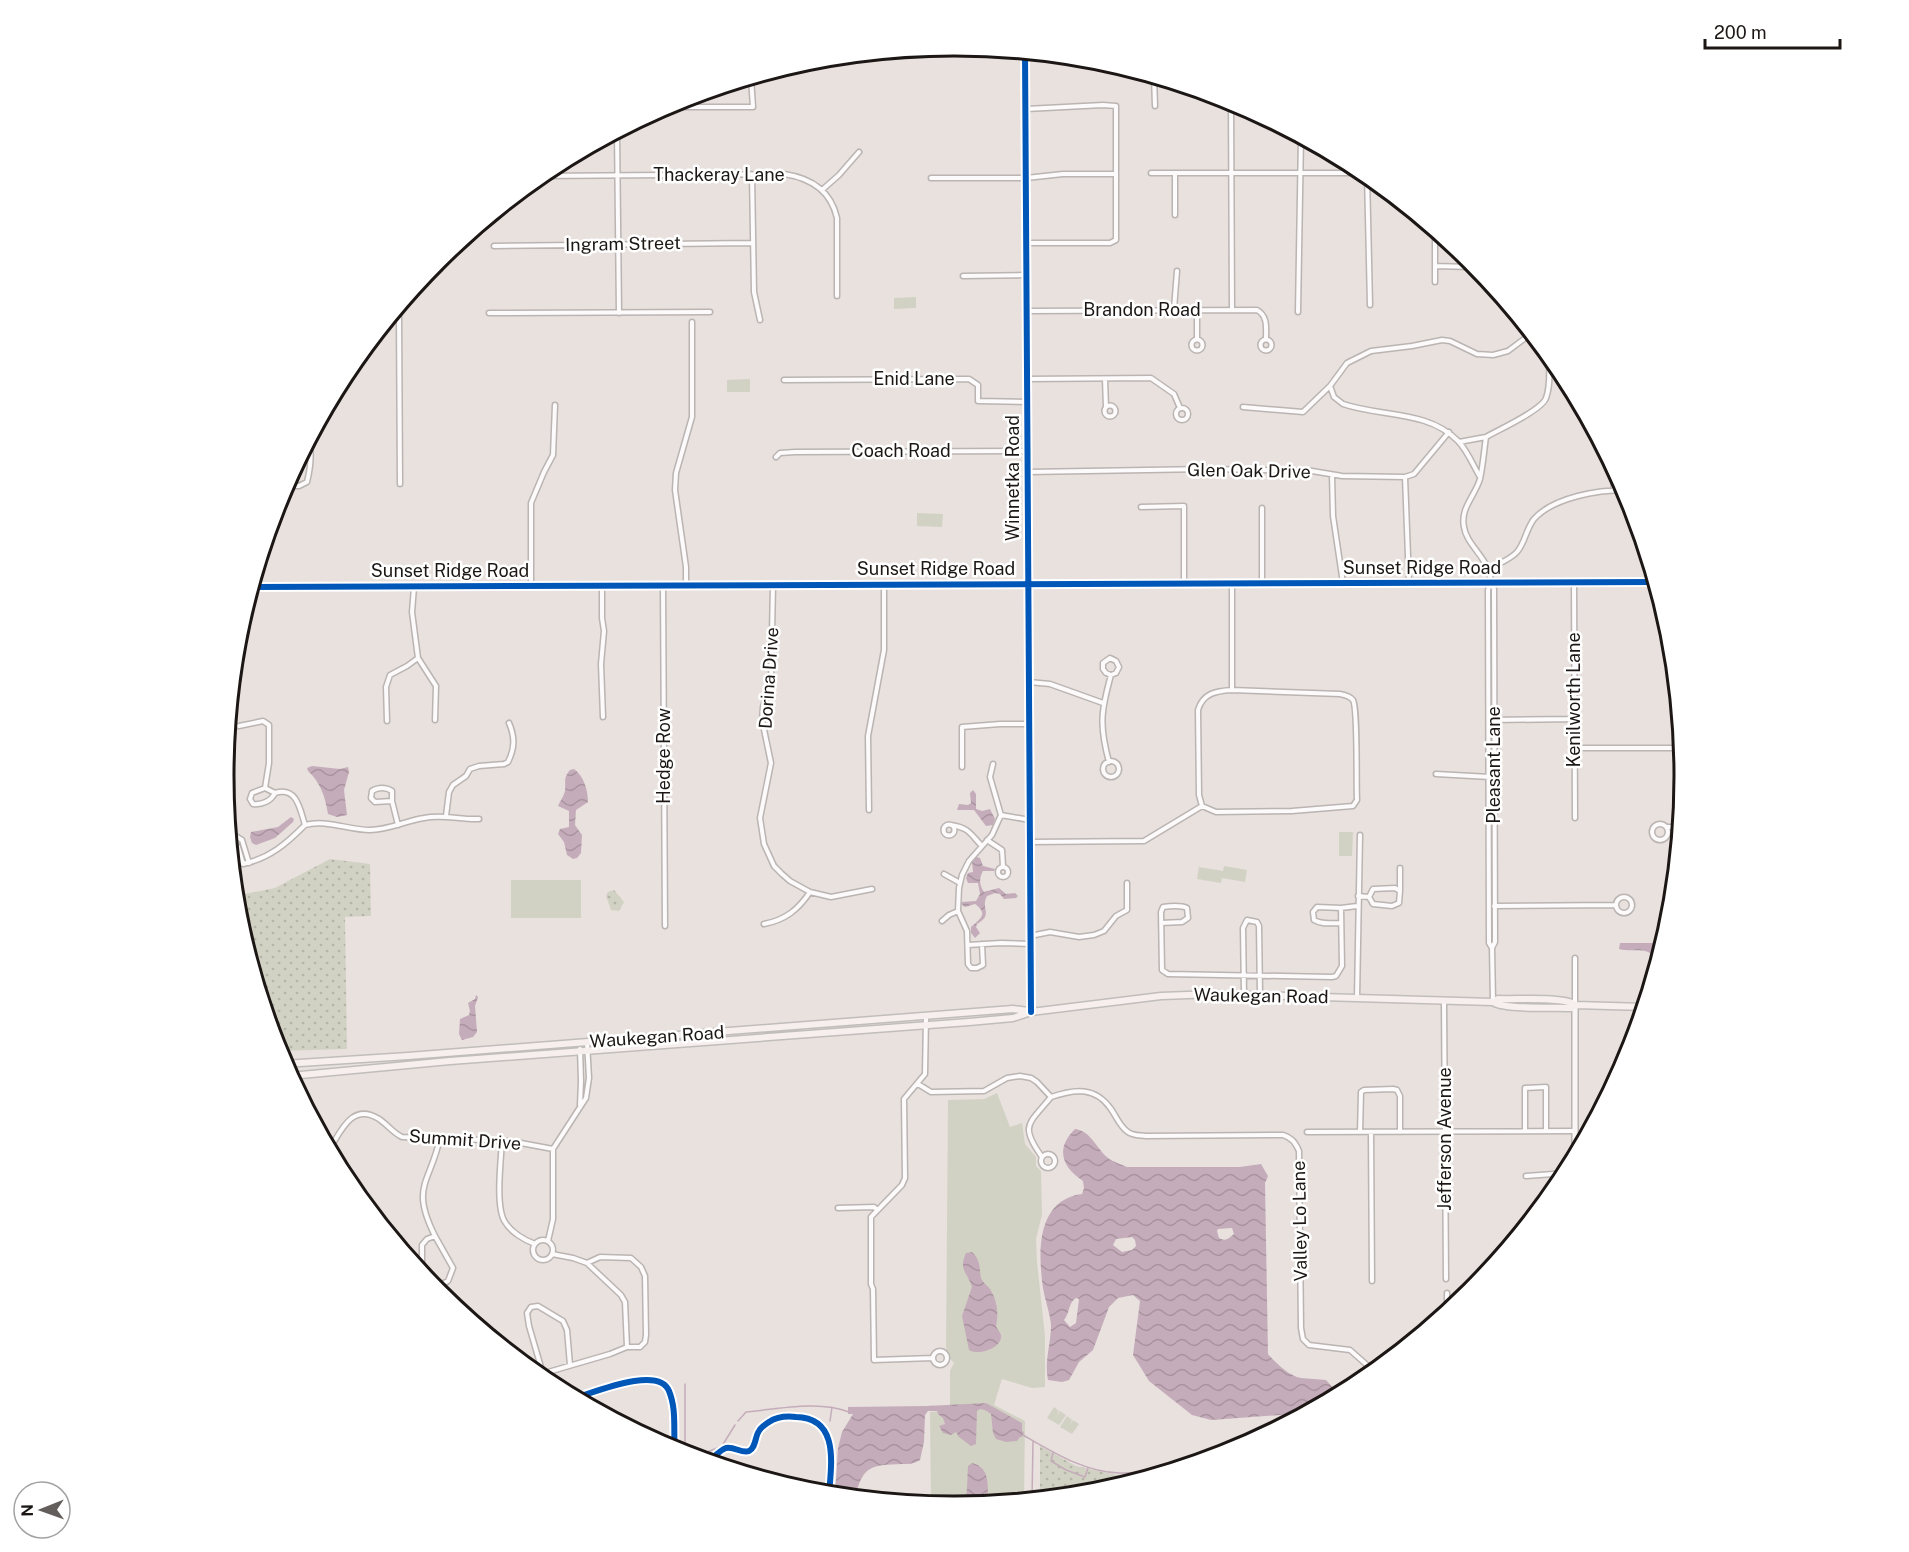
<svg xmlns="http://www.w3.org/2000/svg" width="1909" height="1552" viewBox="0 0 1909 1552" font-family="'Public Sans',sans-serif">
  <defs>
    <pattern id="park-dots" width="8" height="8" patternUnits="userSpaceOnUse" patternTransform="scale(1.5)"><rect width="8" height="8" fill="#d2d2c4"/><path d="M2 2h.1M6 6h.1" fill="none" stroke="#b4b4a8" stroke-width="1.8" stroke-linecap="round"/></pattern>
    <pattern id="water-waves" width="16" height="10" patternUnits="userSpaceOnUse" patternTransform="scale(1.5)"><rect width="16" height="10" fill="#c5acba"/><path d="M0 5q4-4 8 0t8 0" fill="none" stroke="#a9939f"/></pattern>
  </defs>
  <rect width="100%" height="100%" fill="#e8e1de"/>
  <path fill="#d2d2c4" d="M916 297V308L894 309V298Z
    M750 379V392H727V380Z
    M917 513 943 514 942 527 917 526Z
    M1339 832H1353L1352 856H1339Z
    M1224 866 1247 870 1245 882 1222 878 1221 883 1197 879 1199 867 1223 871Z
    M511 880H581V918H511Z
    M997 1093 1010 1127 1022 1123 1025 1144 1036 1157V1166L1041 1171 1042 1215 1036 1239 1037 1262 1045 1336V1387L1032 1388 1002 1379 994 1405 1025 1421 1024 1500 954 1507 931 1505 930 1412 950 1411V1371L954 1363 950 1359 946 1348 948 1100 984 1099Z
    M1054 1407 1059 1411 1056 1418 1060 1411 1066 1415 1059 1425 1047 1418Z
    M1067 1416 1072 1420 1070 1425 1073 1420 1079 1424 1072 1434 1060 1427Z"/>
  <path fill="url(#park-dots)" d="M330 859 370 864 371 916 345 917 347 1049 278 1051 237 918 235 896 275 888Z
    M614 890 624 902 619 911 611 910 606 896 608 892Z
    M1040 1446 1076 1466 1117 1475 1165 1472 1097 1493 1040 1499Z"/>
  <path fill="url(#water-waves)" fill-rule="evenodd" d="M312 766 340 769 348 767 349 772 344 790 347 815 337 817 328 814C325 797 321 783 308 771L307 768Z
    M574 769C584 776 588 791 588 802L576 810 575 825 582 835 581 853 577 858 573 859 567 855 564 842 558 834 560 829 569 827V811L558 806C560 801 564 796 565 791 566 782 563 778 570 770Z
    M973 790 976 794V809L982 811 990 809 995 819 993 825 986 826 974 810H957L959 804 968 805 971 803 970 793Z
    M291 817 294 819 293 822 275 838 256 845 252 843 250 837 251 832 278 827Z
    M976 857 980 858 983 866 995 869 994 871H983C979 878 979 885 984 892L999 888 1006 894 1015 893 1018 896 1016 898 1004 899 1000 894 995 893 987 896C980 909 994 914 977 924L976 927 980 933 975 938 971 933V927C980 919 989 914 975 904L965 907 961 904 962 902 976 901 980 894 978 883H968L966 878 968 873 973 872 972 862Z
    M1657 938 1660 939 1664 944 1659 961 1655 960C1650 945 1632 953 1619 949L1620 943H1654Z
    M476 995 478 997 475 1006 477 1032 473 1037 462 1040 459 1034 460 1019 469 1015 470 1011 468 1003 475 999Z
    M1075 1129C1091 1131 1096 1148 1108 1158 1113 1162 1121 1164 1127 1167H1240L1261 1164 1268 1176 1265 1183 1268 1354C1276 1363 1289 1376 1301 1378 1309 1379 1318 1379 1326 1380L1335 1390 1338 1396 1306 1413 1211 1420 1192 1415 1149 1381 1133 1355 1140 1301 1133 1295 1118 1298 1109 1307 1093 1350 1079 1362 1069 1380 1062 1382 1048 1380C1044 1361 1051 1344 1051 1325 1050 1313 1045 1300 1043 1288 1038 1253 1036 1200 1082 1194L1084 1188 1083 1181C1062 1167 1055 1149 1075 1129ZM1232 1228 1234 1234C1229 1238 1226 1242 1219 1238L1217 1231 1218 1229ZM1132 1237 1135 1240 1136 1246 1132 1250 1122 1252 1113 1245 1116 1239ZM1076 1298 1079 1299 1076 1323 1070 1327 1064 1320C1070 1313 1068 1303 1076 1298Z
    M972 1252C981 1260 979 1268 981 1278 983 1283 987 1285 990 1289 997 1300 999 1314 996 1326 997 1329 1000 1332 1001 1335 1003 1348 978 1356 969 1350L962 1316 972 1287C968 1273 958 1270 966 1253Z
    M986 1403 1022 1423V1431L1024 1432 1022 1437H1020L1017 1441 1006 1442 996 1439 993 1433 991 1414 985 1410 980 1409 977 1411 976 1444 971 1446 959 1437 956 1432 951 1435 943 1433 939 1426 945 1424 943 1418 938 1414 937 1411H928L925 1415 924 1442 920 1460C914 1464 909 1464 902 1464 872 1465 863 1465 855 1497L835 1495 838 1448 842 1432 853 1414H848V1407L927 1406Z
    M972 1463C992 1468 987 1488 988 1504L964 1506C968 1493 967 1479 968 1466Z"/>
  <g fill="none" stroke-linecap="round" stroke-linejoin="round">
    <path stroke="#c5acba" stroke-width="1.5" d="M738 1421 746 1412C777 1409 820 1400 849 1412
      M830 1421 832 1407
      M1023 1435C1053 1452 1084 1472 1119 1473 1137 1473 1154 1470 1172 1470
      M1053 1453 1051 1461 1066 1470 1085 1477 1088 1468
      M685 1454V1384
      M695 1457 722 1446 735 1425
      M1032 1499 1033 1441"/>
    <defs>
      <path id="street" d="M1154 76 1155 106
        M1231 100 1232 310
        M662 107H753L751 78
        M1026 109 1103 105 1116 106V240L1110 243H1027
        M617 132 619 313
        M1151 173H1367
        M1367 174 1370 305
        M752 175 754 292 760 320
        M538 176 784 174C811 178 831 191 837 218V296
        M931 178H1026L1063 174H1116
        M822 190 839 175 859 152
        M1175 215V173
        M1435 229V282
        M494 246 753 243
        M1435 266 1471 267
        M963 276 1027 275
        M1174 309 1177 271
        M1027 311 1257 310C1268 316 1266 328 1266 339
        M1298 312 1301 136
        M489 313 710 312
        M391 316H399L400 484
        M1197 339V310
        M1191.5 345a5.5 5.5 0 1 1 11 0a5.5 5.5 0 1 1-11 0Z
        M1260.5 345a5.5 5.5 0 1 1 11 0a5.5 5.5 0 1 1-11 0Z
        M1027 379 1151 378 1174 394 1180 408
        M1105 379 1106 407
        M784 380 969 379 978 385V401L1027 402
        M1330 386 1334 397 1343 404C1381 417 1428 410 1458 441 1467 450 1473 465 1480 477
        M1104.5 411a5.5 5.5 0 1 1 11 0a5.5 5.5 0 1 1-11 0Z
        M1243 407 1303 412 1330 386 1347 363 1371 351 1412 346 1442 340 1450 341 1477 354 1493 355 1508 351 1532 333
        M1176 414a6 6 0 1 1 12 0a6 6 0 1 1-12 0Z
        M1459 442 1486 437
        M776 457 780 453 795 452 1028 451
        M1612 463 1614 490
        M1028 472 1206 469 1312 471 1342 476 1405 477 1414 474 1449 432
        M1332 475 1333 516 1343 583
        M1405 477 1409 582
        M284 486H299L307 482C310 470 312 453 309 440
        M1141 507 1184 506V584
        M1489 569C1497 564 1510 560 1517 552 1525 543 1526 529 1534 519 1554 497 1598 490 1626 490
        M1490 583 1488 590 1489 943 1492 948
        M1574 583 1575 818
        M1262 584V508
        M663 585 665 926
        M686 585V567L675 490 676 473 692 417V322
        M773 585 771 681 763 707 762 720 771 763 760 818 764 844 774 866 782 874 790 881 810 892 831 897 872 889
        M531 586V503L544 472 553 455 555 405
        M602 586V618L604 631 601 664 603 717
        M414 587 412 612 418 658 436 686 435 720
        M1029 682 1050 684 1103 703
        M1232 690 1340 694C1345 695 1350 696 1353 700 1358 709 1356 784 1357 800L1353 806 1292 811 1216 812 1202 806 1199 795 1198 710C1203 693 1216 691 1232 690Z
        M1232 690V584
        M1494 720 1574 719
        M387 721 386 687 390 675 407 666 418 658
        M239 726 263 721 269 725V763L265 788
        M1575 748H1683
        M1103 769a8 8 0 1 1 16 0a8 8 0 1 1-16 0Z
        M1109 762C1099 725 1101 711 1111 675L1116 673 1119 667 1116 661 1110 658 1103 663V669L1106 673 1111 675
        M962 767V727L1000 724H1029
        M1436 774 1490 777
        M275 793C271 801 262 805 253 804L250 799 252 793 265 788 275 793C297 786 300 809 305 825
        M392 801 375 802 371 798 372 791C378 787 386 787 392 791V801L398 825
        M869 810 868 736 884 650V585
        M1001 815 1030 820
        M446 816 449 792 453 785 466 776 470 769 479 766 504 764 508 762C515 748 515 737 509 723
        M1652 832a8 8 0 1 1 16 0a8 8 0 1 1-16 0Z
        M943.5 830a5.5 5.5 0 1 1 11 0a5.5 5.5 0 1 1-11 0Z
        M951 825C970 828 970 834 982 846
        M1667 827H1681
        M229 832 242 840 249 863
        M230 840 238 847 243 864C270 858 286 844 305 825 326 819 348 830 370 830 389 830 405 821 424 818 443 814 461 820 479 819
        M987 840 1002 850 1003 866
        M1030 842 1144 841 1202 806
        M998 872a5 5 0 1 1 10 0a5 5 0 1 1-10 0Z
        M944 874 960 883
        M1400 890V868
        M1358 896 1369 897 1373 889 1395 888 1400 891 1399 903 1392 906 1373 904 1369 897
        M1616 905a8 8 0 1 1 16 0a8 8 0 1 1-16 0Z
        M1494 906 1616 905
        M942 921 949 915 958 911
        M1161 923 1182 922 1188 918 1187 908C1181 905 1170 906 1163 907L1161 912 1162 970 1168 974 1332 977 1336 976 1342 966 1341 908 1357 906
        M1341 923C1332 923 1322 925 1314 920L1313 912 1317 907 1341 908
        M764 924C785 920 798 910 810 892
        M1030 936 1050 932 1079 937 1094 935 1104 931 1116 916 1127 910V883
        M982 944 983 965 977 968H971L968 964 967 931 958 911 959 888 962 875 969 861 992 835 1001 815 990 777 993 764
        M968 945 1001 943 1030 944
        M1575 958V1005
        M1244 994 1243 928 1247 920 1257 922 1259 926 1260 995
        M1357 998 1360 835
        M1444 1001 1446 1279
        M1493 1001 1492 948 1495 942 1494 589C1490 582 1491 574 1487 567 1481 553 1466 542 1464 527 1460 508 1475 496 1480 479 1483 465 1484 451 1486 437 1500 429 1542 410 1546 398 1551 385 1549 368 1549 354
        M926 1017 925 1074 904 1099 905 1178 902 1185 871 1217V1284L873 1289 874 1360 933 1358
        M918 1084 931 1092 984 1091 1007 1078 1020 1076 1031 1078 1037 1082 1051 1097C1029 1124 1019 1125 1042 1157
        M1051 1097C1074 1089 1095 1086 1111 1109 1116 1116 1120 1127 1128 1132 1133 1136 1140 1135 1146 1136L1283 1135C1292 1138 1295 1142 1299 1151L1301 1328 1303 1339 1309 1345 1350 1350 1367 1365 1371 1375
        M580 1105 581 1081 580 1049
        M1525 1131V1088L1546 1087V1131
        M1307 1132 1575 1131
        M1360 1132 1361 1092 1364 1090 1393 1089 1397 1090 1400 1096V1132
        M1371 1132 1372 1281
        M502 1141C501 1160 495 1207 505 1222 511 1232 524 1240 535 1244
        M329 1150C341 1131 352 1102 379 1119 388 1125 393 1133 402 1137L510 1141 553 1149
        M1041 1161a7 7 0 1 1 14 0a7 7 0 1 1-14 0Z
        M334 1159 343 1166 352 1188
        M1526 1176 1567 1173
        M838 1208 874 1207 877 1210
        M533 1250a10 10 0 1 1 20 0a10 10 0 1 1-20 0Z
        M548 1241 553 1219V1149L586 1098 589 1078 587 1042
        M588 1264 621 1295 625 1302 627 1347
        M422 1274V1245L427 1239 435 1236C410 1186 430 1184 440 1138
        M432 1286H438L448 1281 453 1268 435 1236
        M1447 1293V1313
        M933 1358a7 7 0 1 1 14 0a7 7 0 1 1-14 0Z
        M543 1374 529 1326 527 1313 531 1307 538 1306 563 1321 567 1330 570 1365
        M538 1375 610 1354 627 1347H640L645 1342 646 1335 645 1276 641 1267 631 1258 600 1257 587 1263 573 1258 552 1254"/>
      <path id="secondary" d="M1025 52 1031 1012
        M252 587 1656 582
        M1575 1158V1005"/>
      <path id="primary" d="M1493 1002C1503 1010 1555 1007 1571 1008L1575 1005 1645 1007
        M284 1064 408 1056 1013 1009 1028 1011
        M290 1076 450 1061 969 1022 1013 1018 1031 1012 1161 996 1215 994 1493 1002 1498 999C1514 1000 1566 996 1575 1005"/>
    </defs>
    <use href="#street" stroke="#bab4b2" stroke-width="7"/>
    <use href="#secondary" stroke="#bab4b2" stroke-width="8"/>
    <use href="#primary" stroke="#c1bdbb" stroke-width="9"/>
    <use href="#street" stroke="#fcfafa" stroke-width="4"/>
    <use href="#secondary" stroke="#f9f5f4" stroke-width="5"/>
    <use href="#primary" stroke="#f6efee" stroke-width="6"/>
    <defs>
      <path id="cycleway" d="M1025 52 1031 1012
        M252 587 1656 582
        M575 1398C595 1392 659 1365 669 1391 677 1410 673 1432 675 1451
        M707 1461C714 1458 720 1450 726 1448 734 1446 742 1454 749 1451 756 1448 755 1436 759 1431 761 1427 766 1424 769 1422 778 1416 787 1416 796 1417 840 1418 831 1465 829 1495"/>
    </defs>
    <use href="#cycleway" stroke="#fff" stroke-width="10"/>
    <use href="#cycleway" stroke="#0057b8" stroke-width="6"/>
  </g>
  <g text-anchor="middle" stroke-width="5" stroke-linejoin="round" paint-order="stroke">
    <g font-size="18" fill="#1c1715" stroke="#fff">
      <text x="719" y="181">Thackeray Lane</text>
      <text transform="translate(623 244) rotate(-1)" y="6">Ingram Street</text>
      <text x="1142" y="316">Brandon Road</text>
      <text x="914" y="385">Enid Lane</text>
      <text x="901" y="457">Coach Road</text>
      <text transform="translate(1249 471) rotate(1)" y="6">Glen Oak Drive</text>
      <text transform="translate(1013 478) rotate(-90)" y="6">Winnetka Road</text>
      <text x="1422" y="574">Sunset Ridge Road</text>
      <text x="936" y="575">Sunset Ridge Road</text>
      <text x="450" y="577">Sunset Ridge Road</text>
      <text transform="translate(769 678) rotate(-86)" y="6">Dorina Drive</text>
      <text transform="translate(1574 700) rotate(-90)" y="6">Kenilworth Lane</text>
      <text transform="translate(664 756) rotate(-90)" y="6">Hedge Row</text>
      <text transform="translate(1494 765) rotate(-90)" y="6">Pleasant Lane</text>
      <text transform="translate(1261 996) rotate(1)" y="6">Waukegan Road</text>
      <text transform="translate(657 1037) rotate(-4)" y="6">Waukegan Road</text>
      <text transform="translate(1445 1139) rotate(-90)" y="6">Jefferson Avenue</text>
      <text transform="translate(465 1140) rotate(4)" y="6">Summit Drive</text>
      <text transform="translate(1300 1221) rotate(-91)" y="6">Valley Lo Lane</text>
    </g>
  </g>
  <path d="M0 0H1909V1552H0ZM234 776a720 720 0 1 1 1440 0a720 720 0 1 1-1440 0Z" fill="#fff" fill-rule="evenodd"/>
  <path fill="none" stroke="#1c1715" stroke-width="3" d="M234 776a720 720 0 1 1 1440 0a720 720 0 1 1-1440 0Z"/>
  <g transform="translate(42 1510) rotate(269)"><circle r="28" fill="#ffffff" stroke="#a4a2a1" stroke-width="1.5"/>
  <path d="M0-4.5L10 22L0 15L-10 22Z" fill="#635e5b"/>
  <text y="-9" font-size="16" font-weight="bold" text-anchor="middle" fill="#1c1715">N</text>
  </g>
  <path d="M1705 39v9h135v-9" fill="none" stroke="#1c1715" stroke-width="3"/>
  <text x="1714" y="39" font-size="18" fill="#1c1715" stroke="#ffffff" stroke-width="4.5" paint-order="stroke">200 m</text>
</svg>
